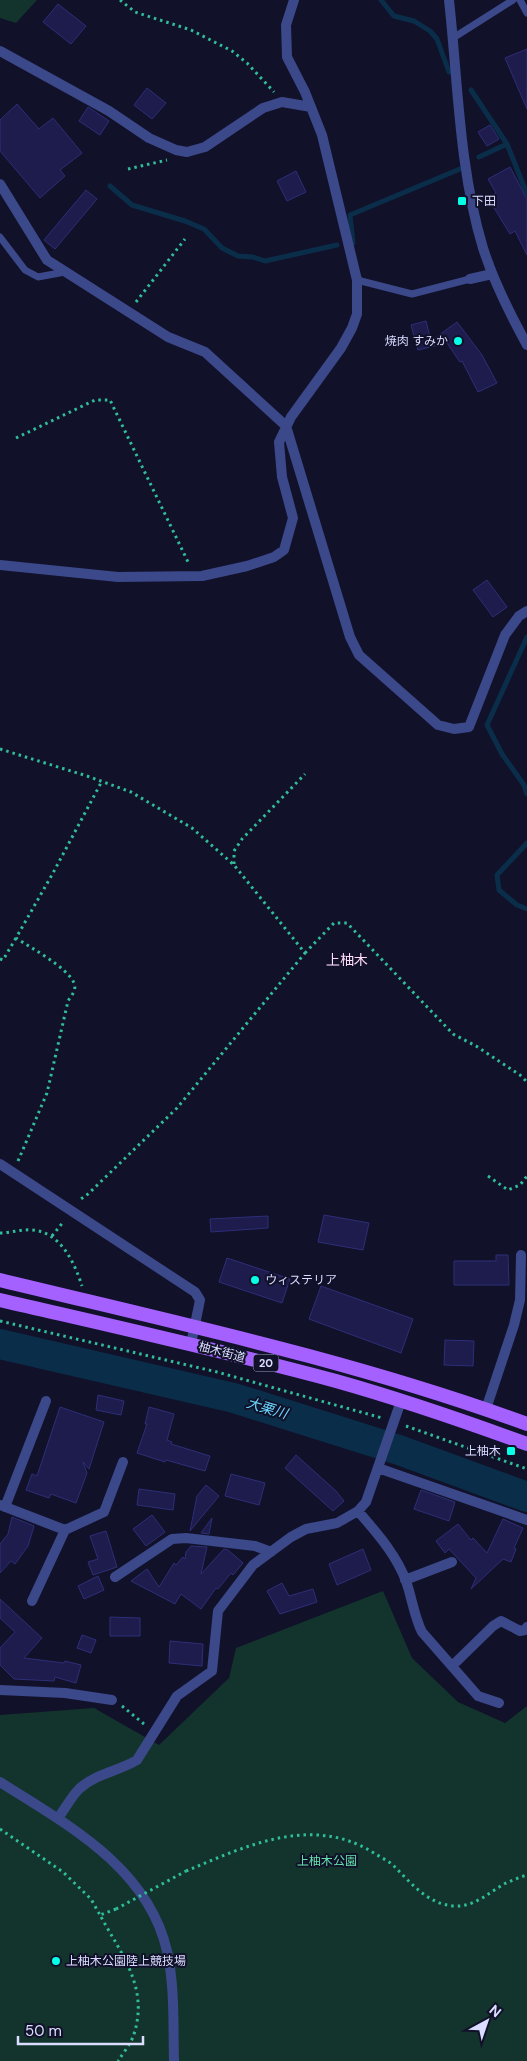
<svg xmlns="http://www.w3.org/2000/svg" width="527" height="2061" viewBox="0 0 527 2061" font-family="'DM Sans','Noto Sans JP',sans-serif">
  <rect width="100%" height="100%" fill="#11112a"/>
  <path fill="#13342d" d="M0 0H37L16 23 0 18Z
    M383 1591 412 1658 458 1702 505 1723 527 1706V2061H0V1715L94 1708 159 1745 229 1678 236 1648Z"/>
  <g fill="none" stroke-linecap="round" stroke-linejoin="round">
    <path stroke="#0a2e49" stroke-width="5" d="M381 0 394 16 414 21 430 31 437 39 449 72
      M471 90 507 144 527 194
      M479 157 507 144
      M110 186 132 205 185 221 204 229 222 248 238 256 253 257 265 261 337 245
      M353 243 350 215 460 169
      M527 637 487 725 502 754 524 785 527 794
      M527 843 497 875 499 890 517 905 527 909"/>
    <path stroke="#0a2e49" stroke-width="30" d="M0 1344 234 1398 399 1450 527 1497"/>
  </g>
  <path fill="#1d1c4c" stroke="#2e2e78" d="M58 4 86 26 71 44 43 22Z
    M527 49V109L505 58Z
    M147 88 166 103 152 119 134 105Z
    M17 104 39 129 53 118 82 153 60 170 65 176 40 198 0 151V120Z
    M88 107 109 121 100 135 79 121Z
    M490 125 499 139 487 146 478 132Z
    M510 167 527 199V255L515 231 510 234 488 198 496 193 488 179Z
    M296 171 306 192 287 201 277 181Z
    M86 190 97 199 55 249 44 240Z
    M426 321 431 341 457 322 482 355 497 383 478 392 462 361 460 362 447 343 418 350 411 325Z
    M487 580 507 607 493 617 473 590Z
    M324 1215 369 1223 363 1250 318 1242Z
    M268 1216V1228L211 1232 210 1219Z
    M496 1255H508L509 1285H454V1261H496Z
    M227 1258 290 1279 282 1303 219 1282Z
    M321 1286 413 1319 401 1353 309 1319Z
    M445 1340 474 1341 473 1366 444 1365Z
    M98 1395 124 1401 121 1415 96 1410Z
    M60 1407 104 1422 89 1469 83 1462 87 1473 76 1503 51 1494 49 1498 26 1490 32 1474 37 1476Z
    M149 1407 174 1414 167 1440 172 1442 171 1444 210 1456 205 1471 166 1460 165 1462 137 1453 147 1424H145Z
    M296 1455 336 1491 344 1501 333 1511 285 1468Z
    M231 1474 265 1483 259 1505 225 1496Z
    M206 1485 219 1496 190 1531 197 1496Z
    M139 1489 175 1494 173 1510 137 1505Z
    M421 1490 455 1502 449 1521 414 1509Z
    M152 1515 165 1532 146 1546 133 1529Z
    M12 1517 34 1526 28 1546 15 1564 11 1561 0 1573V1544L8 1534Z
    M212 1518 209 1534 201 1533Z
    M503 1519 523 1528 514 1548 516 1549 511 1562 503 1559 471 1589 476 1578 449 1549 445 1553 436 1541 458 1524 471 1540 473 1538 487 1553Z
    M106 1531 117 1567 93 1575 88 1562 98 1559 90 1536Z
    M191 1546 207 1547 201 1574 224 1549 228 1550 243 1563 233 1575 231 1573 218 1589 216 1588 201 1609 181 1594 175 1604 131 1581 147 1569 159 1587 174 1563 176 1565 183 1557 185 1559 186 1552Z
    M363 1549 371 1570 337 1585 329 1564Z
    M98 1576 104 1590 84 1599 78 1586Z
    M282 1583 289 1596 313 1589 317 1602 280 1614 267 1591Z
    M0 1599 42 1638 24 1658 64 1663 65 1661 81 1665 76 1683 55 1677 54 1681 14 1679 0 1665V1648L15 1632 0 1618Z
    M110 1617 140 1618V1636H110Z
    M82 1635 96 1640 91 1653 77 1648Z
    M170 1641 203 1644 202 1666 169 1663Z"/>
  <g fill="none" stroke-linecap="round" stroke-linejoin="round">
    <path stroke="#30bd99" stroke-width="3" stroke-dasharray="2.5 4" stroke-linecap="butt" d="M120 0 135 12 191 30 232 51 247 63 274 92
      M128 169 167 160
      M136 302 185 239
      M16 438 95 400H110L189 564
      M0 749 87 776 131 792 192 828 234 865 305 953 177 1108 88 1194 78 1201
      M234 864V851L242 839 305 774
      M305 953 334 923H347L453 1034 476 1046 520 1075 527 1082
      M0 959 3 960 16 938
      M18 1161 47 1093 68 1001C71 996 77 990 74 983 67 967 31 948 16 938L53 873 102 781
      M488 1176 508 1190 520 1185 527 1176
      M0 1233C10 1233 21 1229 32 1230 60 1232 74 1261 82 1286
      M52 1236 64 1221
      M0 1321 217 1372 382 1418
      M406 1426 527 1469
      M122 1706 144 1724
      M0 1829 63 1872 91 1899 100 1915
      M186 1871C246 1846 312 1814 374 1853 380 1857 387 1860 393 1865 410 1882 428 1905 455 1906 475 1907 489 1892 506 1883 513 1880 520 1877 527 1875
      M116 1909 100 1915C121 1954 149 1987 134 2034 131 2044 123 2053 118 2061"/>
    <path stroke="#3b4889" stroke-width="7" d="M520 0 527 13
      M453 38 513 0
      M0 237 25 270 38 277 65 272
      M357 280 412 294 470 279"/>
    <path stroke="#3b4889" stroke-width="10" d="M0 51 109 111 149 138 176 150 187 152 205 147 263 108 282 102 311 107
      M0 184 47 260 168 337 205 352 286 426 350 637 359 655 438 725 454 729 469 727 505 635 519 616 527 611
      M470 279 492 274
      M0 565 118 577 202 576 247 566 274 557 284 550 293 518 282 477 279 442 291 417 341 348 352 328 357 314V280L322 135 305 92 287 57 286 25 294 0
      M486 1409 514 1325 520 1300 521 1255
      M378 1468 527 1520
      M0 1505 65 1530 104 1512 123 1462
      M5 1507 46 1401
      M358 1511C376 1532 396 1554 406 1581 412 1598 414 1616 422 1632L478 1696 499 1703
      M115 1577 172 1539 186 1538 255 1546 271 1552
      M405 1580 452 1562
      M32 1601 65 1530
      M452 1666 493 1626 501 1621 520 1631 525 1630 527 1627
      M0 1690 65 1693 112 1700
      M58 1818C65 1809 71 1797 79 1789 95 1774 119 1771 137 1760L177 1696 212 1671 218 1611 253 1565 291 1537 306 1529 337 1523 358 1511 366 1502 401 1401"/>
    <path stroke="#3b4889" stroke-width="10" d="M449 0C458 82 459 169 483 248 494 283 510 314 527 345
      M0 1164 195 1292 200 1300 191 1344
      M0 1782C66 1824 148 1867 167 1951 175 1987 173 2024 174 2061"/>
    <path stroke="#a461ff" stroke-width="14" d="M0 1280C177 1323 355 1361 527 1424
      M0 1300C112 1326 225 1351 336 1381 400 1399 464 1421 527 1444"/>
    <path stroke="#30bd99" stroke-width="3" stroke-dasharray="2.5 4" stroke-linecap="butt" d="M116 1909 186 1871"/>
  </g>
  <g fill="#06ffe6" stroke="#11112a" stroke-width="2">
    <rect x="457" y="196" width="10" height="10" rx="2.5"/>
    <circle cx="458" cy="341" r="5"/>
    <circle cx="255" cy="1280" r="5"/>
    <rect x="506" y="1446" width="10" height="10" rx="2.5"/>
    <circle cx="56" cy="1961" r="5"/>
  </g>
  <g text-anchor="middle" stroke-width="4" stroke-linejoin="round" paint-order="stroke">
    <rect fill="#11112a" stroke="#9ea0bf" stroke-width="1" x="253.5" y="1354.5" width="25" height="17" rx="4"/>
    <g font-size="11" font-weight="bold" fill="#daddff">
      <text x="266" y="1367">20</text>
    </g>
    <g font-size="12" fill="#daddff" stroke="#11112a" text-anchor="start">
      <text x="472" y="205">下田</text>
      <text x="448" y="345" text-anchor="end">焼肉 すみか</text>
      <text x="265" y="1284">ウィステリア</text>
      <text x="501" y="1455" text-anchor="end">上柚木</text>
      <text x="66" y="1965">上柚木公園陸上競技場</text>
    </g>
    <g font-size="12" fill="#daddff" stroke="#11112a">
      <text transform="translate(222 1352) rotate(15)" y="4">柚木街道</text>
    </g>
    <g font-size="12" fill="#63e2a9" stroke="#11112a">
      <text x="327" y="1865">上柚木公園</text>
    </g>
    <g font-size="14" fill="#ffdcf9" stroke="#11112a">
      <text x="347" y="965">上柚木</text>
    </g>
    <g font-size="14" font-style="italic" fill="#68d7ff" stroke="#11112a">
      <text transform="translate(267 1408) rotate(17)" y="5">大栗川</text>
    </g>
  </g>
  <g transform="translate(487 2021) rotate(40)" stroke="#11112a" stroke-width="4" paint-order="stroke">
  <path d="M0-4L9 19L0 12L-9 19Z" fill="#daddff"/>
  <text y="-8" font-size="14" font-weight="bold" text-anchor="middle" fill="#daddff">N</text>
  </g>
  <path d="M18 2036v8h125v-8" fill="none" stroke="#daddff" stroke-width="2.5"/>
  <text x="25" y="2036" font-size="15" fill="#daddff" stroke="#11112a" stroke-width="4" paint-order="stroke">50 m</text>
</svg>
